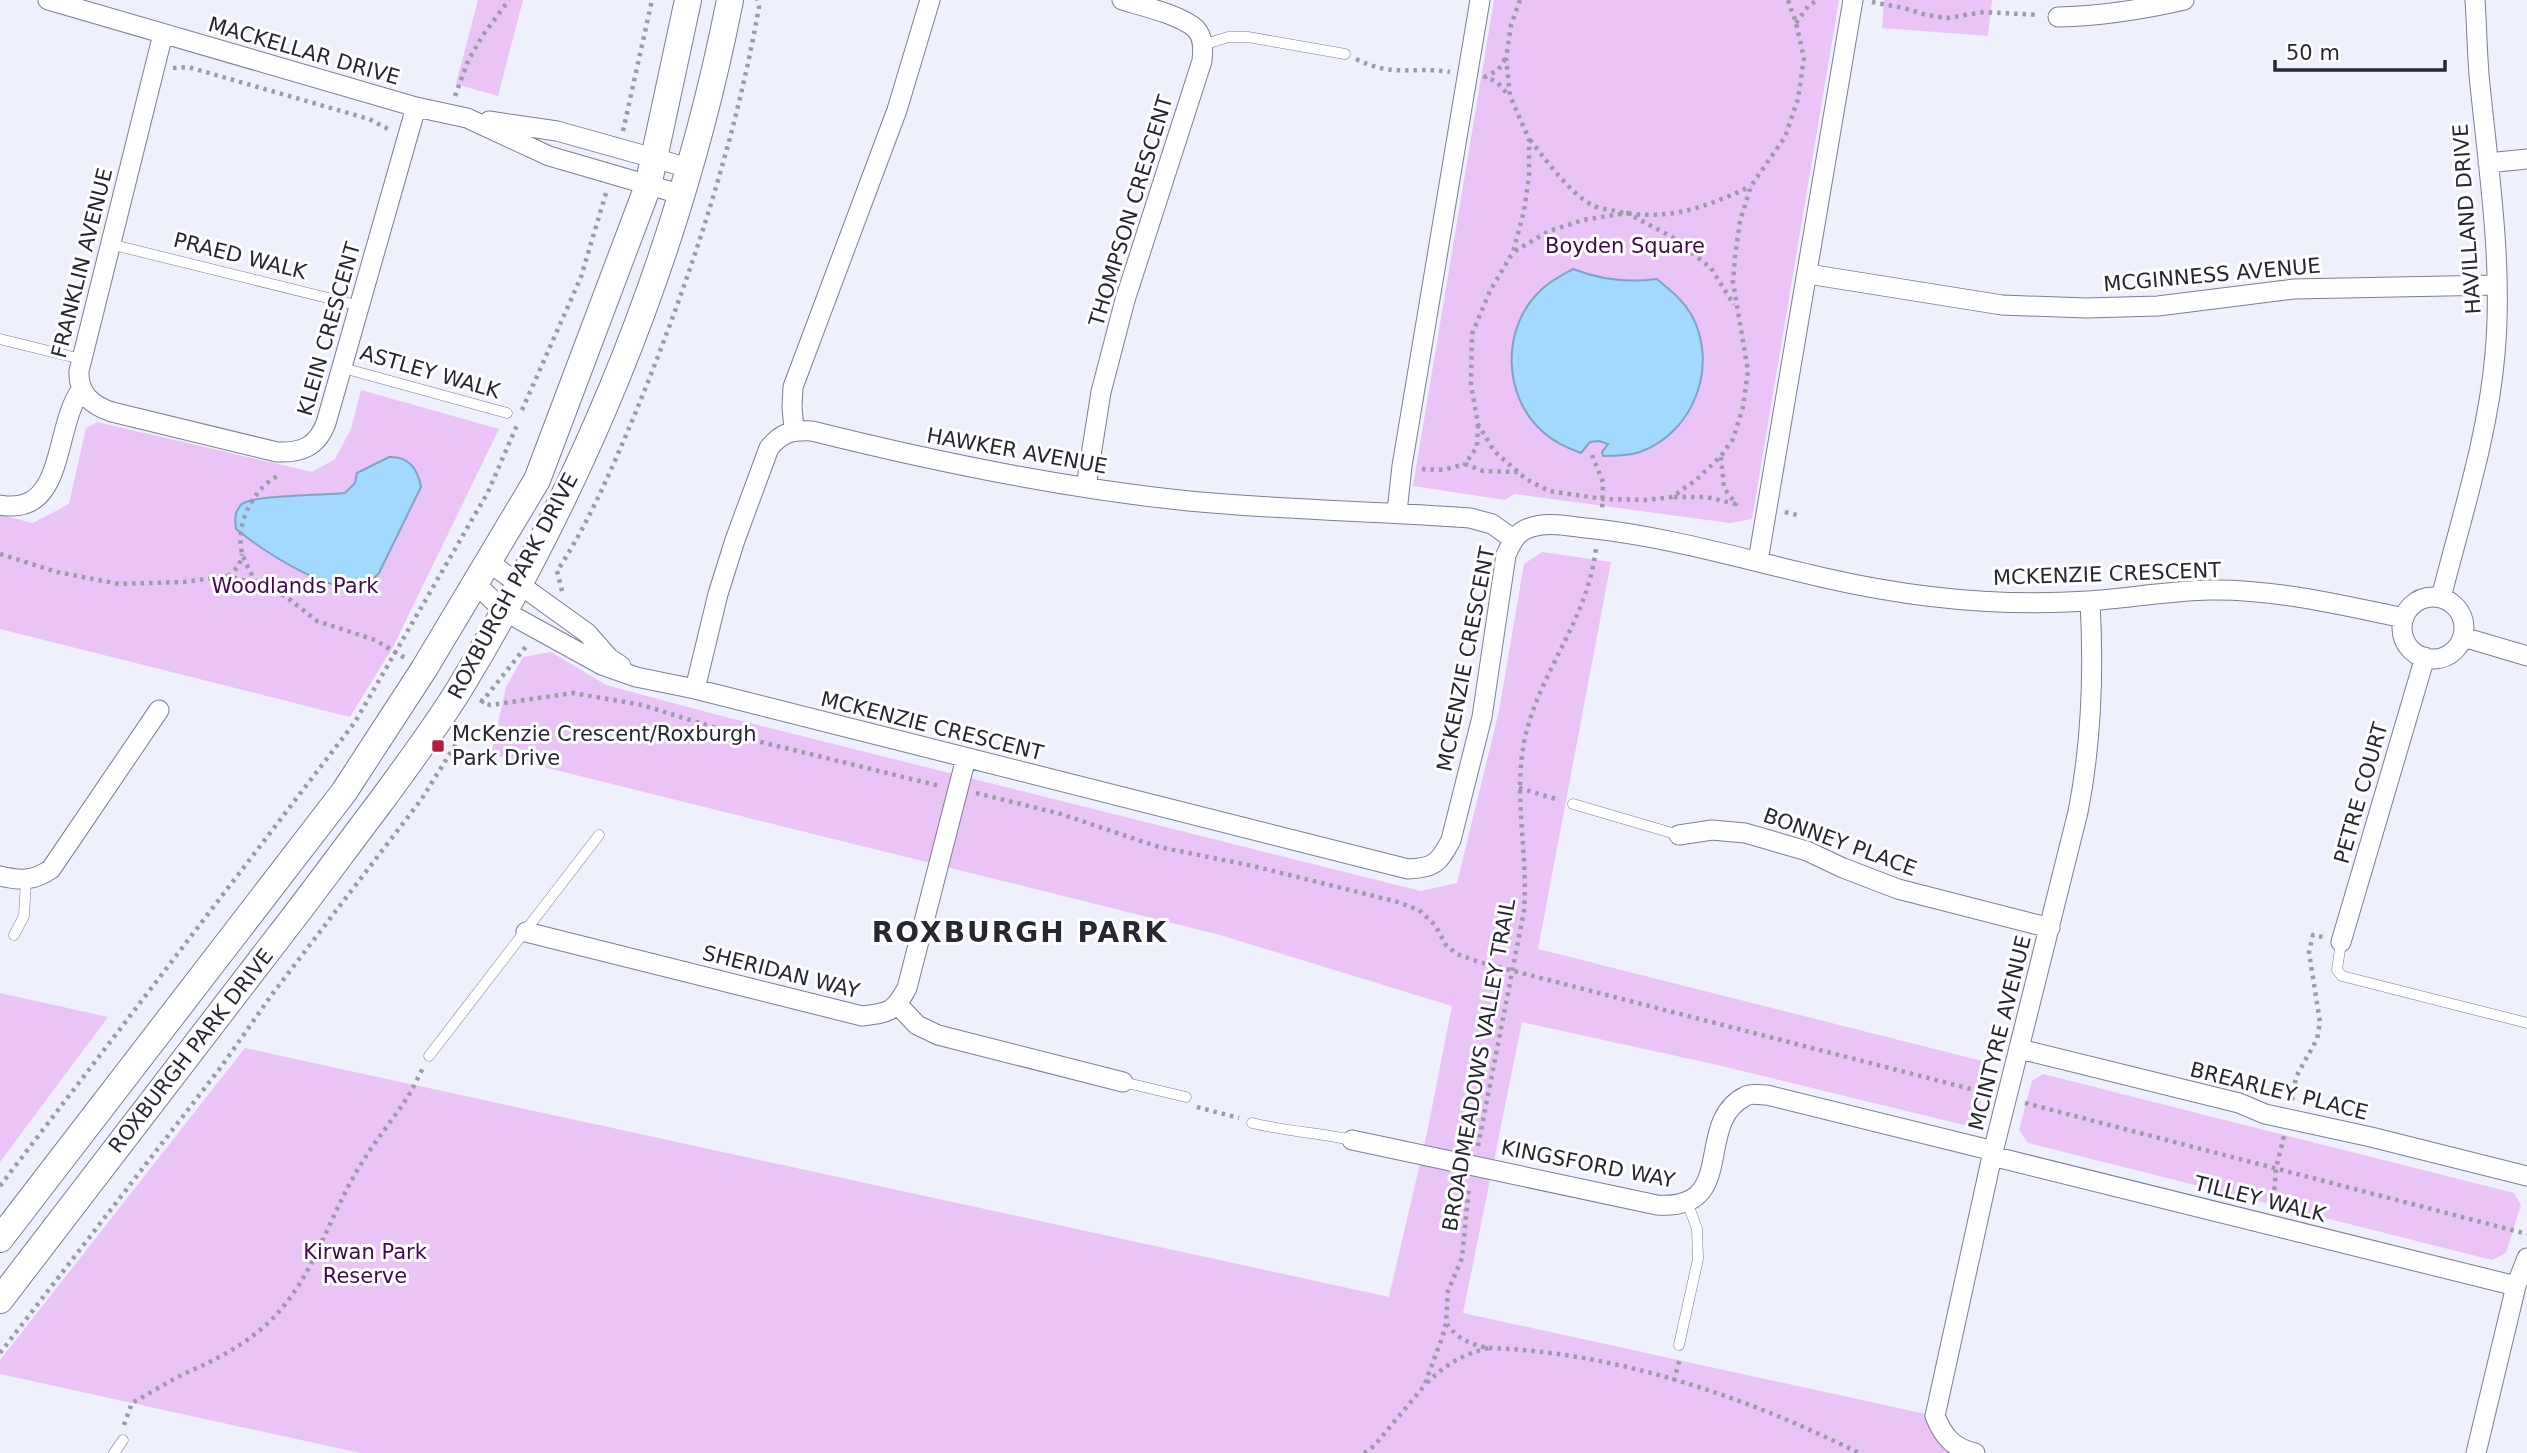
<svg xmlns="http://www.w3.org/2000/svg" width="2527" height="1453" viewBox="0 0 2527 1453" font-family="'DejaVu Sans',sans-serif">
  <rect width="100%" height="100%" fill="#eef0fb"/>
  <path fill="#eac3f7" d="M478 0H523L498 96 456 84Z
    M1494 0H1839L1752 519 1730 523 1514 494 1505 500 1413 486Z
    M1884 0H1992L1988 36 1882 28Z
    M361 390 499 429 393 647 350 717 0 629V515L33 523 69 504 86 428 97 422 312 472 335 459 351 429Z
    M1542 552 1611 562 1538 949 1990 1063 1977 1118 1964 1125 1722 1066 1522 1022 1463 1313 1935 1416 1975 1453H360L0 1374V1360L245 1048 1389 1297 1427 1133 1452 1006 1220 935 491 754 506 687 523 657 551 652 606 685 714 714 1421 891 1457 883 1499 711 1524 564Z
    M0 993 108 1017 0 1162Z
    M2043 1074 2514 1193 2521 1205 2506 1253 2492 1260 2028 1143 2019 1130 2032 1081Z"/>
  <path fill="#a3d9ff" stroke="#7ea4c2" stroke-width="2" d="M1573 269C1601 280 1627 283 1657 279 1670 290 1682 299 1691 314 1719 364 1695 432 1640 452 1628 456 1615 456 1603 456L1602 452 1608 444 1599 441 1590 442 1581 453C1567 448 1554 442 1543 432 1502 396 1501 327 1541 290 1550 281 1562 275 1573 269Z
    M389 457C409 456 418 470 421 487L379 573C375 576 372 582 368 584 336 601 261 549 236 529 235 520 234 511 242 504 252 495 327 495 345 493L355 483 357 473Z"/>
  <g fill="none" stroke-linecap="round" stroke-linejoin="round">
    <defs>
      <path id="lane" d="M1203 45 1228 37H1248L1345 54
        M110 244 360 306
        M0 339 81 359
        M343 368 507 413
        M1573 804 1679 835
        M14 935 24 916 26 880
        M2341 942 2337 970 2342 976 2527 1023
        M429 1056 599 835
        M1123 1082 1186 1097
        M1252 1123C1285 1131 1319 1133 1352 1140
        M1679 1345 1698 1259 1697 1229 1688 1204
        M114 1453 123 1440"/>
      <path id="street" d="M48 0 416 107 467 118 549 156 683 195
        M2058 17C2101 16 2141 10 2184 0
        M163 34 79 371C78 393 91 405 112 412L277 452C301 453 317 447 326 423L416 107
        M489 121 557 131 689 168
        M2488 163 2527 159
        M1808 274 2002 305 2086 308 2158 306 2294 289 2497 285
        M794 430 792 407 793 387 897 110 930 0
        M1086 487 1101 392 1125 300 1202 61C1203 50 1204 38 1196 29 1181 15 1142 6 1122 0
        M0 505C66 517 53 428 81 390
        M1397 512 1402 466 1480 0
        M487 561 587 633 609 658 621 666
        M1758 561 1853 0
        M476 584 504 611 602 665 636 677 695 689 1408 869C1434 868 1439 863 1451 840L1482 717 1506 555C1511 544 1516 532 1529 528 1547 521 1567 526 1586 528 1667 536 1746 560 1825 578 1912 598 1999 607 2088 601 2129 598 2169 591 2210 590 2276 589 2340 605 2404 618
        M2402 628a31 31 0 1 1 62 0a31 31 0 1 1-62 0Z
        M2441 598C2461 518 2488 437 2495 354 2503 265 2489 174 2480 85 2477 57 2477 28 2475 0
        M2463 637 2527 656
        M695 689 718 594 735 540 769 448C782 432 792 430 812 431 936 462 1061 488 1189 501 1282 510 1376 511 1470 518L1492 524 1513 539
        M1679 835 1712 830 1745 833 1807 851 1843 868 1898 889 2050 928
        M0 876C20 881 34 881 51 869L159 710
        M526 932 862 1016C889 1013 894 1012 907 988L966 758
        M2341 942 2425 657
        M898 1005 917 1025 938 1035 1123 1082
        M2020 1049 2239 1103 2265 1114 2371 1137 2527 1176
        M1352 1140 1657 1205C1740 1211 1692 1122 1746 1096 1751 1093 1761 1095 1767 1095L1994 1151
        M1992 1156 2516 1286
        M1975 1453C1953 1448 1943 1436 1935 1416L1992 1156 2078 812C2092 741 2094 673 2090 601
        M2476 1453 2516 1286 2527 1258"/>
      <path id="secondary" d="M0 1239 344 792 424 669 537 480 648 186 688 0
        M0 1300C92 1180 185 1060 277 939 313 893 347 846 382 800 409 763 436 727 460 688 588 476 682 244 730 0"/>
    </defs>
    <use href="#lane" stroke="#7a7e97" stroke-width="11"/>
    <use href="#street" stroke="#7a7e97" stroke-width="21"/>
    <use href="#secondary" stroke="#7a7e97" stroke-width="28"/>
    <path stroke="#9b9ca7" stroke-width="4.5" stroke-dasharray="3.5 5" stroke-linecap="butt" d="M1520 0 1511 25 1506 58 1510 96 1529 139V176L1524 211 1513 252 1490 291 1472 334 1471 385 1478 424 1494 451 1526 479 1549 491 1604 499 1646 500 1672 497 1696 480 1721 456 1733 439 1743 407 1748 371 1733 282 1735 257 1740 221 1751 186 1785 137 1798 99 1804 58 1796 23 1788 0
      M1872 2 1904 8 1926 15 1947 18 1984 12 2039 15
      M1796 23 1809 5 1818 0
      M1356 59C1394 78 1412 66 1450 72
      M1505 59 1498 70 1485 77 1497 82 1509 96
      M173 68 188 67 369 119 388 129
      M455 96 468 61 483 35 509 0
      M623 131 652 0
      M1530 140C1547 161 1570 194 1594 206 1600 209 1609 209 1615 211 1666 222 1705 208 1751 186
      M1515 251 1549 231 1583 220 1627 213 1672 237 1711 268 1734 305
      M522 410 581 277 606 193
      M1478 425 1477 447 1465 464 1483 471 1518 472
      M1592 455 1603 482 1602 512
      M1422 469 1443 470 1465 464
      M1674 497H1706L1736 504 1724 488 1721 457
      M1785 512 1797 515
      M0 554 57 572 119 584 184 582 228 576 256 584 285 596 317 621 375 640 405 658
      M228 576 239 566 242 554
      M256 583C251 573 245 563 242 553 235 522 254 487 281 474
      M562 591 557 571C589 523 612 468 635 414 689 282 734 148 759 7L757 0
      M480 700 490 705 573 693 642 705 761 742 940 786
      M481 703 528 644
      M1519 788 1559 800
      M976 793 1061 814 1159 847 1253 866 1398 902 1419 910 1435 925 1446 945 1457 954 1479 962 1990 1094
      M2292 1100 2296 1077 2317 1039 2320 1022 2309 952 2313 935 2323 937
      M2025 1103 2527 1234
      M1197 1107 1239 1118
      M1478 1146 1524 911C1529 849 1510 787 1528 726 1546 663 1588 617 1596 548
      M0 1186 355 722 488 492 517 425
      M2270 1206 2274 1196 2276 1168 2284 1136
      M1489 1348C1616 1352 1746 1397 1859 1453
      M0 1353 221 1067 273 993 421 800 464 731
      M1674 1381 1680 1358
      M1427 1383C1446 1364 1463 1354 1489 1348 1470 1344 1459 1340 1447 1324
      M124 1425 132 1403C150 1393 169 1381 188 1372 217 1359 245 1345 269 1322 311 1282 326 1225 354 1176 369 1149 388 1126 405 1101 412 1091 417 1079 423 1068
      M1364 1453 1374 1446 1424 1386 1442 1338 1446 1323 1448 1291 1462 1258 1469 1186"/>
    <use href="#lane" stroke="#fff" stroke-width="10"/>
    <use href="#street" stroke="#fff" stroke-width="19"/>
    <use href="#secondary" stroke="#fff" stroke-width="26"/>
  </g>
  <rect fill="#b11e3d" stroke="#fff" stroke-width="2.5" x="431" y="739" width="14" height="14" rx="3.5"/>
  <g text-anchor="middle" stroke-width="6" stroke-linejoin="round" paint-order="stroke">
    <g font-size="21" fill="#262732" stroke="#fff">
      <text transform="translate(304 51) rotate(16)" y="7">MACKELLAR DRIVE</text>
      <text transform="translate(1131 211) rotate(-73)" y="7">THOMPSON CRESCENT</text>
      <text transform="translate(2467 219) rotate(-94)" y="7">HAVILLAND DRIVE</text>
      <text transform="translate(240 256) rotate(14)" y="7">PRAED WALK</text>
      <text transform="translate(82 263) rotate(-76)" y="7">FRANKLIN AVENUE</text>
      <text transform="translate(2212 275) rotate(-5)" y="7">MCGINNESS AVENUE</text>
      <text transform="translate(329 329) rotate(-74)" y="7">KLEIN CRESCENT</text>
      <text transform="translate(430 372) rotate(16)" y="7">ASTLEY WALK</text>
      <text transform="translate(1017 451) rotate(10)" y="7">HAWKER AVENUE</text>
      <text transform="translate(2107 574) rotate(-2)" y="7">MCKENZIE CRESCENT</text>
      <text transform="translate(513 586) rotate(-62)" y="7">ROXBURGH PARK DRIVE</text>
      <text transform="translate(1466 659) rotate(-79)" y="7">MCKENZIE CRESCENT</text>
      <text transform="translate(932 726) rotate(14)" y="7">MCKENZIE CRESCENT</text>
      <text transform="translate(2361 793) rotate(-74)" y="7">PETRE COURT</text>
      <text transform="translate(1840 842) rotate(20)" y="7">BONNEY PLACE</text>
      <text transform="translate(781 972) rotate(14)" y="7">SHERIDAN WAY</text>
      <text transform="translate(2000 1033) rotate(-76)" y="7">MCINTYRE AVENUE</text>
      <text transform="translate(191 1051) rotate(-52)" y="7">ROXBURGH PARK DRIVE</text>
      <text transform="translate(1479 1065) rotate(-80)" y="7">BROADMEADOWS VALLEY TRAIL</text>
      <text transform="translate(2279 1091) rotate(14)" y="7">BREARLEY PLACE</text>
      <text transform="translate(1588 1164) rotate(11)" y="7">KINGSFORD WAY</text>
      <text transform="translate(2260 1199) rotate(14)" y="7">TILLEY WALK</text>
    </g>
    <g font-size="21" fill="#420851" stroke="#fff">
      <text x="1625" y="253">Boyden Square</text>
      <text x="295" y="593">Woodlands Park</text>
      <text x="365" y="1259">Kirwan Park<tspan x="365" dy="24">Reserve</tspan></text>
    </g>
    <g font-size="21" fill="#262732" stroke="#fff" text-anchor="start">
      <text x="452" y="741">McKenzie Crescent/Roxburgh<tspan x="452" dy="24">Park Drive</tspan></text>
    </g>
    <g font-size="28" font-weight="bold" letter-spacing="2" fill="#262732" stroke="#fff">
      <text x="1020" y="942">ROXBURGH PARK</text>
    </g>
  </g>
  <path d="M2275 60v10h170v-10" fill="none" stroke="#262732" stroke-width="3.5"/>
  <text x="2286" y="60" font-size="21" fill="#262732" stroke="#ffffff" stroke-width="5" paint-order="stroke">50 m</text>
</svg>
